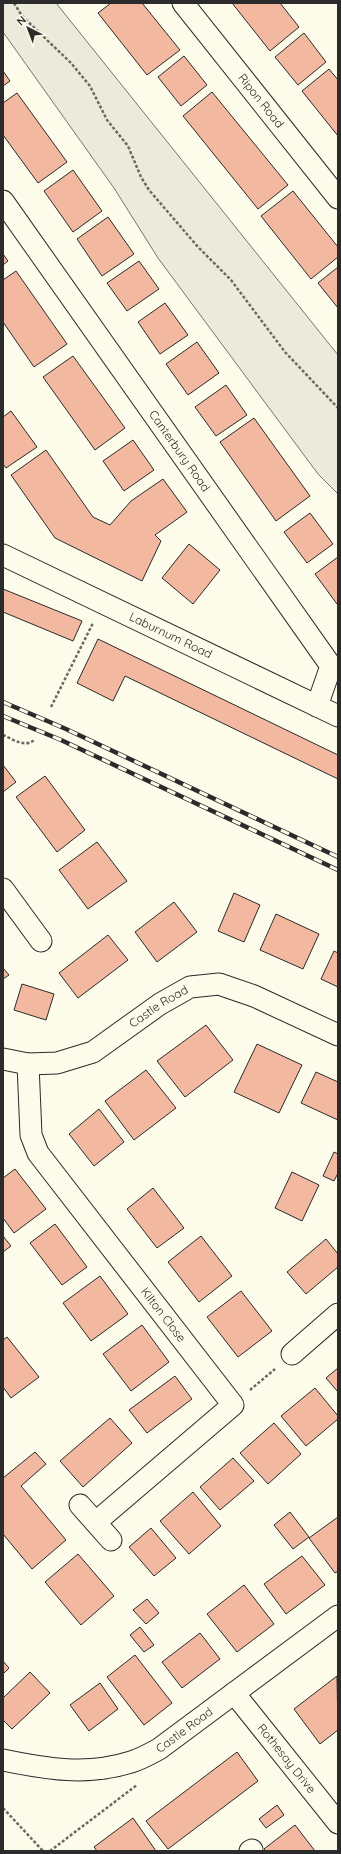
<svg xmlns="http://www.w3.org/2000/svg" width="341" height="1854" viewBox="0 0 341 1854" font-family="Quicksand,sans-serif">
  <rect width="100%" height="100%" fill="#fdfbea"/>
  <path fill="#ecebdb" stroke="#74746e" d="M3 3H56L338 355V494L318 474 158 258 114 188 3 32Z"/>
  <path fill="#f2b8a0" stroke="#2b2b2b" d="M111 3H142L180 50 147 75 98 13Z
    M232 3H280L299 27 270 51Z
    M304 33 326 62 298 85 275 57Z
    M184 56 207 85 181 106 158 77Z
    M329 69 338 80V136L302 91Z
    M3 71 10 81 3 86Z
    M212 92 288 185 258 209 183 116Z
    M17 93 67 162 38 183 3 135V103Z
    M73 170 102 211 73 232 44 191Z
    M293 191 338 247V257L311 279 261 216Z
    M108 217 134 254 102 276 77 239Z
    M3 254 8 261 3 265Z
    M139 261 159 289 127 311 107 283Z
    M338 267V308L318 283Z
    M16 271 67 344 34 367 3 322V280Z
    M165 303 188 335 160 354 138 322Z
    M197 342 219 373 188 395 166 364Z
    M73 356 125 428 95 450 43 377Z
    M226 385 247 415 216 436 195 407Z
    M11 411 37 447 6 468 3 464V417Z
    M254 418 310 496 276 521 220 442Z
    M133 440 154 470 124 491 103 461Z
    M46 450 93 517 110 525 131 501 163 479 187 512 155 535 161 541 142 581 55 538 11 475Z
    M310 513 333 544 307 563 284 532Z
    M189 544 220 570 193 604 162 578Z
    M338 557V603L337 604 315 574Z
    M3 589 82 621 73 641 3 612Z
    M98 639 338 755V779L125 676 113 701 77 683Z
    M3 765 16 782 3 792Z
    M45 776 85 830 57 852 16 797Z
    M97 842 127 881 88 909 59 870Z
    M234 893 260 905 244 942 218 931Z
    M174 902 197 932 157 962 135 932Z
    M276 914 319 934 303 969 260 950Z
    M108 935 128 960 78 998 59 973Z
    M334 951 338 953V987L321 979Z
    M3 968 9 975 3 979Z
    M22 984 54 994 46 1020 14 1010Z
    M206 1025 233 1060 185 1097 157 1061Z
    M257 1044 302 1065 279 1113 234 1092Z
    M146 1070 176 1108 134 1140 105 1101Z
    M316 1072 338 1082V1120L301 1103Z
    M99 1109 124 1142 94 1166 69 1134Z
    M334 1152 338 1154V1173L334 1181 323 1176Z
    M15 1169 46 1209 14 1233 3 1218V1178Z
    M292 1172 319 1185 302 1221 275 1208Z
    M153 1188 184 1228 157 1248 127 1209Z
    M55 1224 87 1267 62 1285 30 1243Z
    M3 1236 11 1246 3 1252Z
    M201 1236 232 1276 199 1302 168 1262Z
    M326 1239 338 1254V1267L306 1294 287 1272Z
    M100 1276 128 1314 91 1341 63 1303Z
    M241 1291 272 1331 238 1357 207 1317Z
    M142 1325 169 1362 131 1391 103 1354Z
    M7 1337 39 1377 11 1398 3 1387V1340Z
    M338 1368V1392L326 1378Z
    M175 1376 192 1399 147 1433 129 1410Z
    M315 1388 338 1416V1419L306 1446 281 1416Z
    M110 1418 132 1443 83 1487 60 1461Z
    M274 1423 301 1454 268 1484 240 1453Z
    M35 1452 46 1464 21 1486 66 1540 32 1569 3 1534V1478Z
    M233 1458 254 1481 220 1510 200 1487Z
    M193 1492 221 1526 189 1554 160 1521Z
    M290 1512 309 1537 293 1549 274 1525Z
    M338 1517V1571L335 1573 309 1538Z
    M151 1528 176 1558 154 1576 129 1547Z
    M78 1554 114 1596 81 1625 45 1582Z
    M302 1556 325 1585 286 1614 264 1584Z
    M244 1585 274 1624 237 1652 207 1614Z
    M147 1599 159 1613 146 1624 133 1610Z
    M140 1627 154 1645 144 1652 130 1635Z
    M200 1633 220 1659 182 1688 162 1662Z
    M135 1655 172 1703 144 1725 107 1677Z
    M3 1661 9 1668 3 1674Z
    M30 1672 50 1693 12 1729 3 1720V1698Z
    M337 1676 338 1730 320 1744 294 1709Z
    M100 1683 118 1709 89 1731 70 1705Z
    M237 1752 258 1781 168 1849 146 1821Z
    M277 1805 284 1815 266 1828 259 1819Z
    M133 1818 156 1851H97L94 1847Z
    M295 1825 315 1851H266L264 1849Z"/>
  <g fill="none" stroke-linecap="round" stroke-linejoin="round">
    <defs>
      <g id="minor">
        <path id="s1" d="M183 3 338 198"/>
        <path id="s2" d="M3 201 331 666 317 706"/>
        <path id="s3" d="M3 555 338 716"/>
        <path d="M3 889 41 941"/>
        <path id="s4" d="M3 1059 28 1064 57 1063 93 1052 160 1004 190 987 219 984 254 996 338 1035"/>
        <path id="s5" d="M28 1064 31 1135 38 1153 233 1405 96 1522"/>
        <path d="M292 1354 338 1314"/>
        <path d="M80 1505 111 1540"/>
        <path id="s6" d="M234 1693 338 1823"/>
        <path id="s7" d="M3 1760C47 1769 87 1776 131 1762 141 1759 150 1754 159 1749L338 1616"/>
        <path d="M250 1851 252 1850"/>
      </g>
    </defs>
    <use href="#minor" stroke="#2b2b2b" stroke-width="23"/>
    <path stroke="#6a6964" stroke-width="2.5" stroke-dasharray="3 2" stroke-linecap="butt" d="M14 3 22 16 71 63 90 86 107 120 128 146 141 177 149 190 198 247 231 280 285 352 338 408
      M51 707 93 623
      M3 735C13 739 26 749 35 739
      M250 1390 275 1369
      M3 1808 43 1851
      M50 1851 137 1785"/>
    <use href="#minor" stroke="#fdfbea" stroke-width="21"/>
    <defs>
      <path id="rail" d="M3 702 66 729 338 857
        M3 716 61 740 338 870"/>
    </defs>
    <use href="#rail" stroke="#2b2b2b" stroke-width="4.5"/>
    <use href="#rail" stroke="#fdfbea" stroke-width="3" stroke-dasharray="9" stroke-linecap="butt"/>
  </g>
  <g text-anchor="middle" stroke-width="3" stroke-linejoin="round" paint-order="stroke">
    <g font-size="12" fill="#2b2b2b" stroke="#fdfbea">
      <text dy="4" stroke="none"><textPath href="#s1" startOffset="125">Ripon Road</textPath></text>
      <text dy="4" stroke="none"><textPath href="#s2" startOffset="306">Canterbury Road</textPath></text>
      <text dy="4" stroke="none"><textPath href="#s3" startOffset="186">Laburnum Road</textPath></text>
      <text dy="4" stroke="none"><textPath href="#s4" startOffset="172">Castle Road</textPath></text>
      <text dy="4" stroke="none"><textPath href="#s5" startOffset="295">Kilton Close</textPath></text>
      <text dy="4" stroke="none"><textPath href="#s7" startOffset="192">Castle Road</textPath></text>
      <text dy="4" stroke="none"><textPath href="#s6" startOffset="84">Rothesay Drive</textPath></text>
    </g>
  </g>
  <rect width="341" height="1854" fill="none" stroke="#2b2b2b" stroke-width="8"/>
  <g transform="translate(28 28) rotate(318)" stroke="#fdfbea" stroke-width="3" paint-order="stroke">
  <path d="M0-3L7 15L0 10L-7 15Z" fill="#2b2b2b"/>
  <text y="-6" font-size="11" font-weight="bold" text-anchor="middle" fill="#2b2b2b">N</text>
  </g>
</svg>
